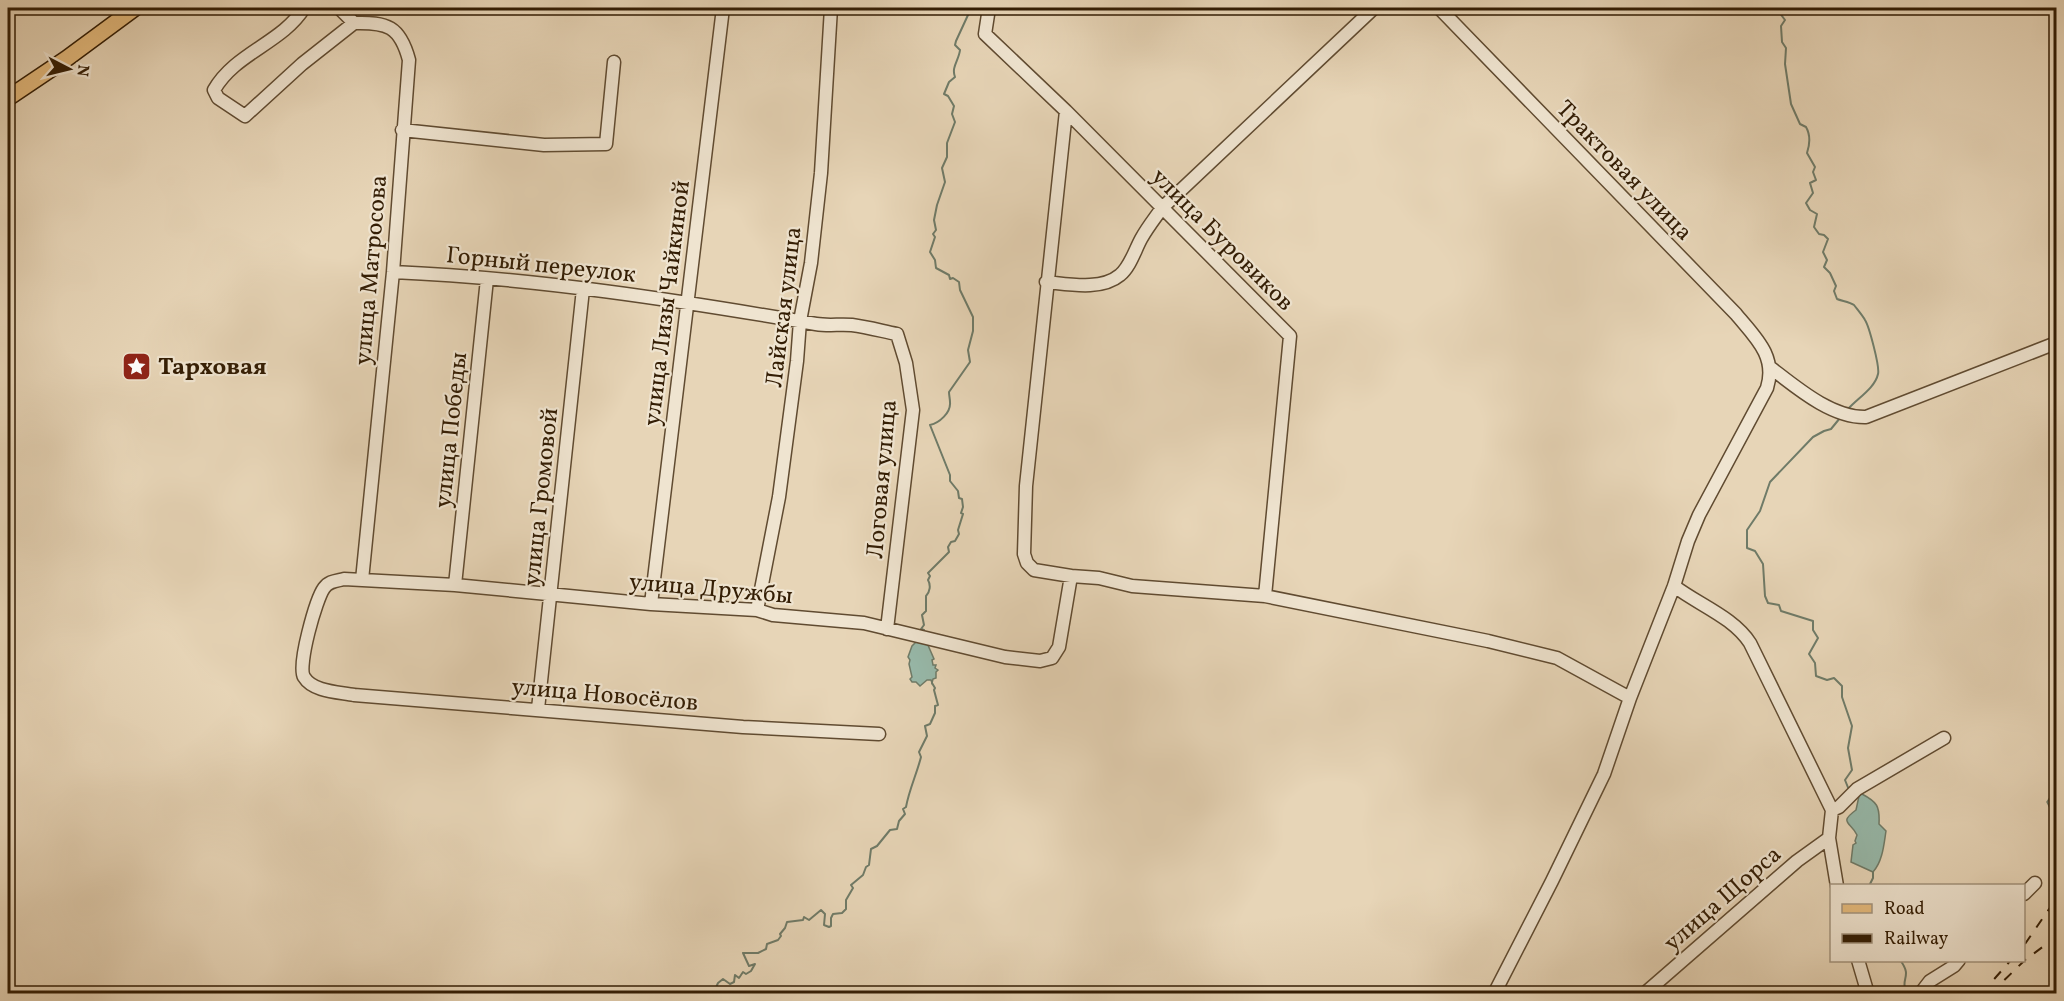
<svg xmlns="http://www.w3.org/2000/svg" width="2064" height="1001" viewBox="0 0 2064 1001" font-family="Vollkorn,serif">
  <rect width="100%" height="100%" fill="#e7d5b7"/>
  <filter id="stains"><feTurbulence type="fractalNoise" baseFrequency=".00333" numOctaves="4"/><feColorMatrix values="0 0 0 0 .2 0 0 0 0 .09 0 0 0 0 .02 0 0 0 .5 -.17"/></filter>
  <radialGradient id="worn" r=".72"><stop offset=".6" stop-color="#630" stop-opacity="0"/><stop offset="1" stop-color="#630" stop-opacity=".3"/></radialGradient>
  <path fill="#97b9aa" stroke="#6f7b68" stroke-width="1.5" d="M917 641 927 643 934 659 932 660 933 665H936L935 668 938 670 936 672V678L933 679 932 683 931 680H927L920 686 916 682H912L910 679 912 677 909 664 910 660 908 657 912 646Z
    M1862 794C1877 802 1880 806 1879 824L1886 831C1884 843 1883 861 1873 872L1851 862 1853 845 1856 843 1855 841 1857 835C1851 822 1838 823 1856 810L1859 796Z
    M2056 794V837L2053 832C2051 817 2055 817 2047 802L2051 796H2055Z"/>
  <g fill="none" stroke-linecap="round" stroke-linejoin="round">
    <path stroke="#6f7b68" stroke-width="2" d="M1761 8 1762 10 1776 8 1785 20 1781 26 1782 42 1786 48 1785 64 1791 104 1800 124 1806 127C1810 134 1810 144 1807 153L1815 167 1813 172 1816 180 1810 183 1813 193 1806 203 1810 210 1817 214 1814 227 1819 234 1824 235 1828 239 1823 252 1827 260 1824 267 1830 273 1836 286 1834 291 1837 299C1842 301 1850 302 1854 305 1857 309 1863 316 1865 320 1869 326 1880 367 1878 374 1875 388 1858 398 1848 409
      M1840 418 1831 429 1824 431 1813 437 1770 482 1760 511 1747 530V548L1755 551 1763 564 1765 596 1768 603 1779 605 1781 611 1813 621V630L1818 638 1809 654 1815 663 1816 676 1827 680 1834 678 1842 686V697L1852 726 1848 748 1852 770 1845 780 1849 790
      M924 630 921 629 924 625 922 615 926 611V596C930 592 931 585 928 580L930 576 928 573 949 552 948 547 951 542 955 541 959 534 958 530 963 514 961 513 963 507 962 499 959 498 958 491 950 481V475L930 425C939 423 951 413 950 402 950 399 949 395 949 392L970 362 968 350 973 331V317L960 290 959 282 953 278 950 279 949 275 936 268 935 260 930 252 935 237 933 234 936 230 934 220 937 205 945 182 942 168 947 157V143L955 122 952 114 954 106 948 96 944 94 949 82 955 77C951 67 959 60 960 50L955 45 956 41 968 15V8
      M1869 886 1873 878V872
      M1900 960C1913 977 1900 978 1906 992L1909 994
      M713 994 718 983 723 979 730 984 734 982 735 975 739 978 743 972 746 974 751 971 755 964 749 966 743 953H758L766 949 767 944 778 940 781 936 780 934 785 928 787 922 803 920 804 917 809 920 821 910 825 914 824 925 829 927 831 926V918L833 914 842 913 846 909V900L853 888 851 885 863 875 866 867 869 865 871 849 877 846 890 830 897 829 899 821 905 814 903 809 906 807C909 790 917 773 921 757L919 752 927 736 925 726 930 724 935 713V706L938 705 934 690 935 688 932 683"/>
    <defs>
      <path id="minor" d="M304 8C282 43 235 53 214 90L218 98 245 116 302 64 354 23
        M339 8 354 23C387 22 400 26 409 60L393 272 362 580
        M989 8 985 34 1066 111 1290 336 1265 596
        M1439 8 1736 314C1755 337 1777 356 1767 388L1699 515 1688 541 1674 586 1630 698 1604 774 1552 881 1494 994
        M1066 111 1026 486 1024 554 1027 563 1034 570 1071 576 1099 578 1132 586 1265 596 1488 641 1557 658 1630 698
        M402 130 544 145 606 144 614 62
        M393 272C535 278 676 300 816 324 828 326 840 324 852 325 867 327 882 331 897 334L906 363 913 410 887 629
        M1046 282C1068 284 1101 291 1120 275 1130 267 1135 250 1141 239 1147 228 1155 218 1162 208L1374 8
        M1771 368C1797 388 1832 418 1866 417L2056 343
        M455 585 487 279
        M1674 586C1699 605 1733 617 1750 643L1832 810 1829 838 1837 886
        M651 604 723 8
        M757 610 779 497 797 361 800 321 811 263 821 173 831 8
        M538 709 583 289
        M879 734 743 727 354 695C339 692 313 692 304 677 297 666 316 599 324 588 329 581 336 581 344 579L455 585 651 604 757 610 773 615 864 623 1005 657 1040 661 1052 658 1059 647 1071 576
        M1832 810 1839 807 1857 789 1944 738
        M2024 894 2035 883
        M1858 960 1868 994
        M1644 994 1797 861 1829 838
        M1920 994 1930 981 1954 966 1959 960"/>
      <path id="major" d="M8 98 66 59 135 8"/>
    </defs>
    <use href="#minor" stroke="#604b31" stroke-width="15"/>
    <use href="#major" stroke="#331d04" stroke-width="18"/>
    <use href="#minor" stroke="#efe4d0" stroke-width="12"/>
    <use href="#major" stroke="#e4ba7c" stroke-width="15"/>
    <path stroke="#331d04" stroke-width="2" stroke-dasharray="10 10" stroke-linecap="butt" d="M2025 944 2056 899
      M1981 994 2011 960
      M1990 994 2025 960 2056 937"/>
  </g>
  <defs>
    <symbol id="sight-square" viewBox="-11 -11 22 22"><rect x="-9" y="-9" width="18" height="18" rx="4" fill="#8f2418" stroke="#efe4d0"/><path d="M0-6L1.8-2.2L6-1.7L2.9 1.2L3.7 5.4L0 3.3L-3.7 5.4L-2.9 1.2L-6-1.7L-1.8-2.2Z" fill="#fff"/></symbol>
  </defs>
  <g fill-rule="evenodd">
    <use href="#sight-square" x="120" y="350" width="33" height="33"/>
  </g>
  <g text-anchor="middle" stroke-width="4.5" stroke-linejoin="round" paint-order="stroke">
    <g font-size="24" fill="#331d04" stroke="#efe4d0">
      <text transform="translate(1625 170) rotate(46)" y="8">Трактовая улица</text>
      <text transform="translate(1223 239) rotate(45)" y="8">улица Буровиков</text>
      <text transform="translate(541 264) rotate(6)" y="8">Горный переулок</text>
      <text transform="translate(370 270) rotate(-85)" y="8">улица Матросова</text>
      <text transform="translate(666 303) rotate(-83)" y="8">улица Лизы Чайкиной</text>
      <text transform="translate(783 307) rotate(-83)" y="8">Лайская улица</text>
      <text transform="translate(450 430) rotate(-84)" y="8">улица Победы</text>
      <text transform="translate(881 479) rotate(-85)" y="8">Логовая улица</text>
      <text transform="translate(540 497) rotate(-84)" y="8">улица Громовой</text>
      <text transform="translate(711 588) rotate(5)" y="8">улица Дружбы</text>
      <text transform="translate(605 694) rotate(5)" y="8">улица Новосёлов</text>
      <text transform="translate(1722 898) rotate(-41)" y="8">улица Щорса</text>
    </g>
    <g font-size="24" font-weight="bold" fill="#331d04" stroke="#efe4d0" text-anchor="start">
      <text x="158" y="374">Тарховая</text>
    </g>
  </g>
  <rect width="2064" height="1001" fill="none" stroke="#e7d5b7" stroke-width="30"/>
  <rect x="9" y="9" width="2046" height="983" fill="none" stroke="#331d04" stroke-width="3"/>
  <rect x="15" y="15" width="2034" height="971" fill="none" stroke="#331d04" stroke-width="1.5"/>
  <rect x="1830" y="884" width="195" height="78" fill="#efe4d0" stroke="#a4947e" stroke-width="1.5"/>
  <rect x="1842" y="904" width="30" height="9" fill="#e4ba7c" stroke="#a4947e" stroke-width="1.5"/>
  <text x="1884" y="914" font-size="18" fill="#331d04">Road</text>
  <rect x="1842" y="934" width="30" height="9" fill="#331d04" stroke="#a4947e" stroke-width="1.5"/>
  <text x="1884" y="944" font-size="18" fill="#331d04">Railway</text>
  <g transform="translate(69 69) rotate(97)" stroke="#efe4d0" stroke-width="4.5" paint-order="stroke">
  <path d="M0-4.5L10 22L0 15L-10 22Z" fill="#331d04"/>
  <text y="-9" font-size="16" font-weight="bold" text-anchor="middle" fill="#331d04">N</text>
  </g>
  <rect width="100%" height="100%" filter="url(#stains)"/>
  <rect width="100%" height="100%" fill="url(#worn)"/>
</svg>
